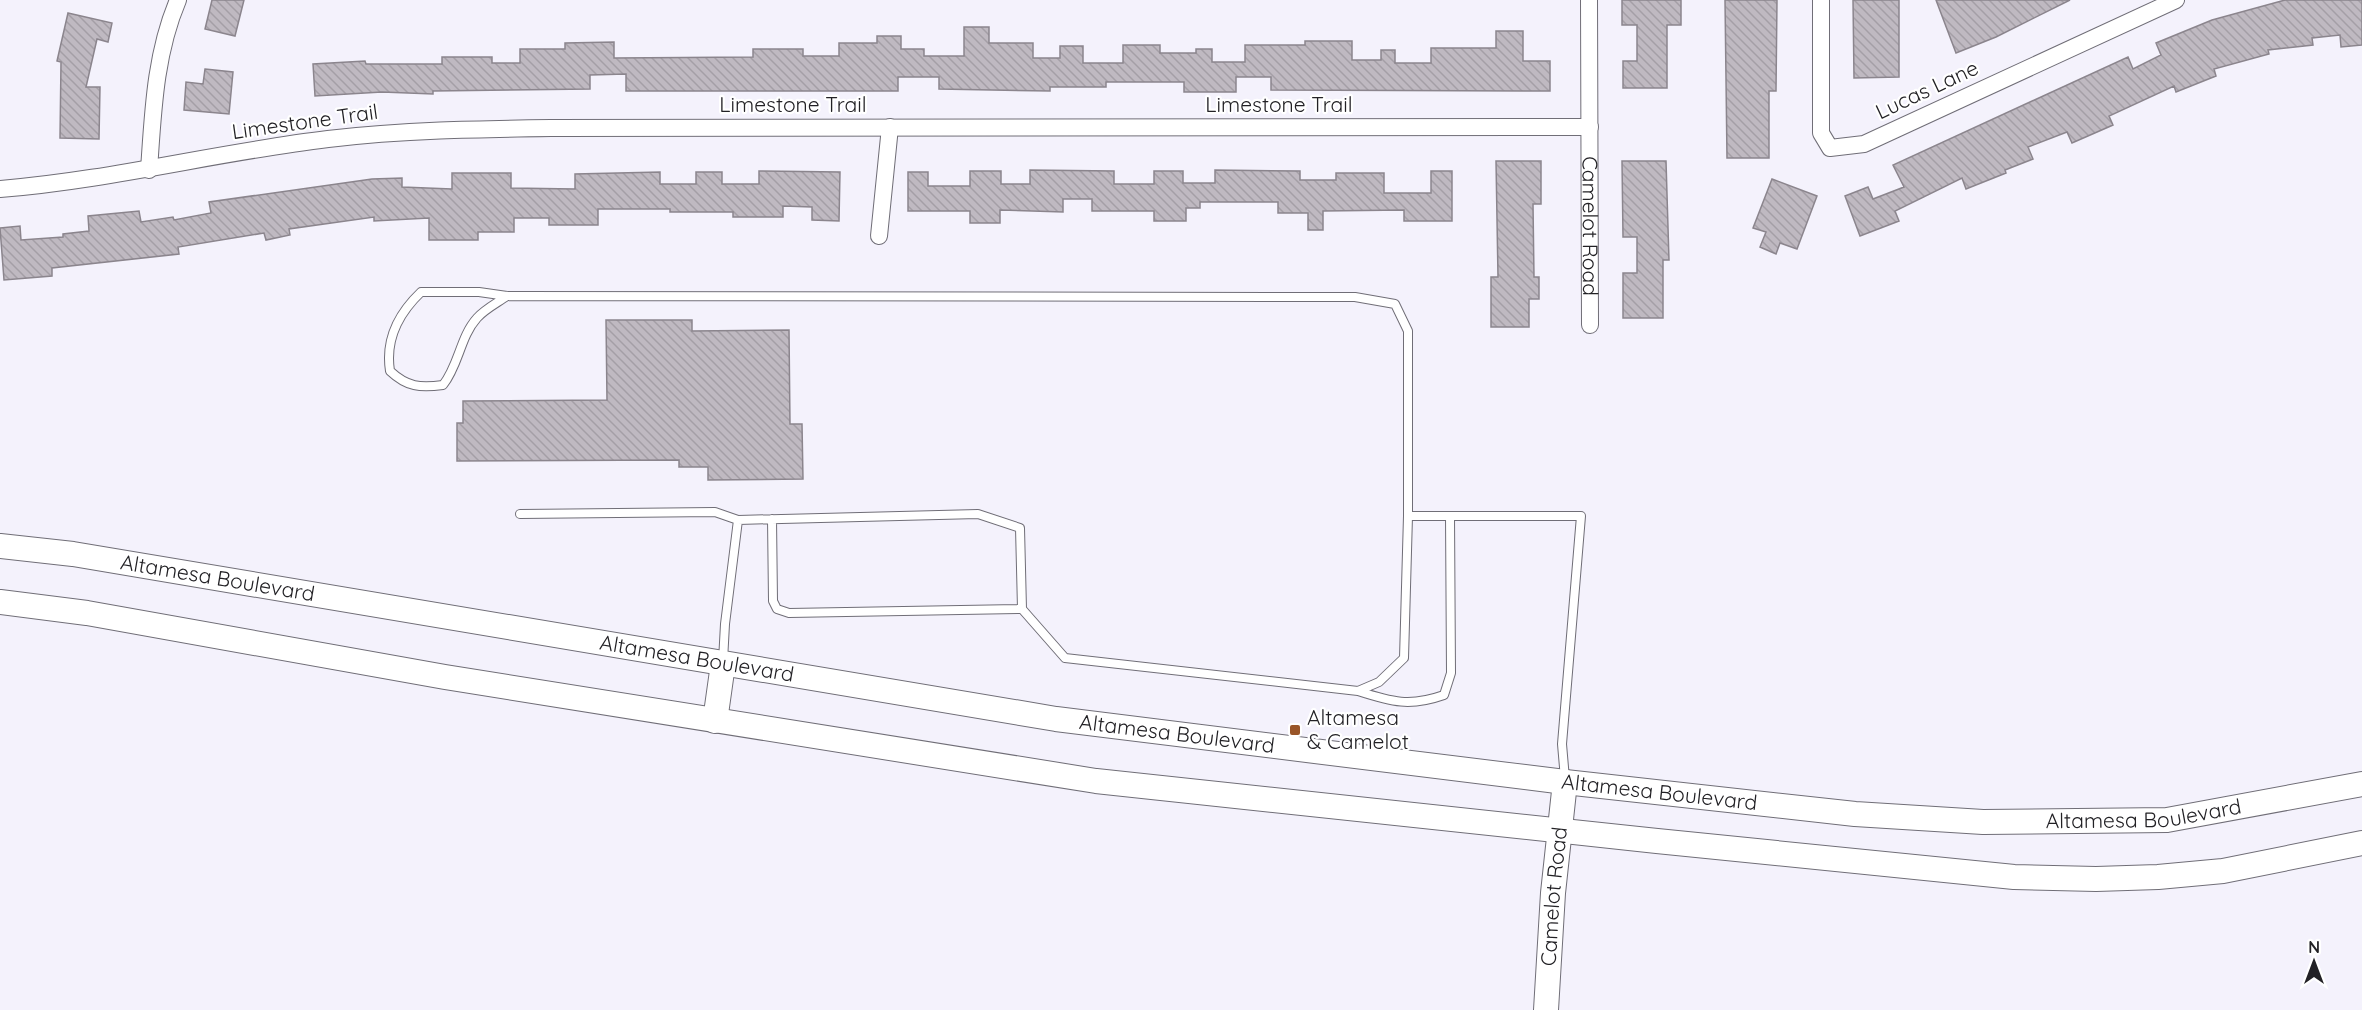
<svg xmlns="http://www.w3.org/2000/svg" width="2362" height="1010" viewBox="0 0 2362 1010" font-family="Quicksand,sans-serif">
  <defs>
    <pattern id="building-back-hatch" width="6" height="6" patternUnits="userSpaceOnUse" patternTransform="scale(1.5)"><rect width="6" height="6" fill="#bfb9c1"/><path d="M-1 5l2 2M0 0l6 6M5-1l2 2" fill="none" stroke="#a49fa6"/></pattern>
  </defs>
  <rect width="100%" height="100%" fill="#f4f2fc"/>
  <path fill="url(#building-back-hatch)" stroke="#8b858d" stroke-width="1.5" d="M212 0H244L235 36 205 29Z
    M1622 0H1681V25H1667V88H1623V61H1637V25H1622Z
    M1725 0H1777L1776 91H1769V158H1727Z
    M1853 0H1899V77L1854 78Z
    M1936 0H2070L1996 37 1956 53Z
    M2285 0H2362V45L2341 47 2340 35 2312 38 2313 45 2268 50 2269 54 2214 69 2216 76 2176 92 2174 86 2109 116 2113 125 2072 143 2067 132 2028 147 2033 159 2005 170 2006 173 1966 189 1962 178 1895 211 1899 221 1860 236 1845 196 1868 187 1873 199 1904 187 1893 165 2128 57 2133 69 2161 55 2156 43 2212 20Z
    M68 13 112 23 108 42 97 39 86 87H100L99 139 60 138 61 62 57 61Z
    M964 27H989V43H1033V58H1060V46H1083V63H1123V45H1160V53H1196V49H1212V62H1245V45H1305V41H1352V60H1381V50H1395V63H1431V48H1496V31H1523V61H1550V91L1271 90V77H1236V92H1184V82H1106V87H1050V91L939 89V77H898V91H626V74L590 75V89L433 91V94L382 92 315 96 313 64 365 61 366 64H442V57H492V63H520V49H565V43L614 42V58L753 57V49H803V56H839V43H877V36H901V49H924V56H964Z
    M205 69 233 72 229 114 184 110 186 82 203 84Z
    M1496 161H1541V204H1533L1534 277H1539V299H1529V327H1491V277H1498Z
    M1622 161H1666L1669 260H1663V318H1623V273H1637V237H1623Z
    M1030 170 1114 171V184H1154V171H1183V183H1215V170L1300 171V180H1336V173H1384V193H1431V171H1452V221H1404V210L1323 211V230H1308V213H1278V202H1200V208H1186V221H1154V211H1092V199H1063V212L1000 210V223H970V211H908V172H928V186H970V171H1001V184H1030Z
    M759 171 840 172 839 221 812 220V207L783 206V217H733V212H670V209H598V225H549V218H514V232H478V240H429V218L374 221V217L289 229 290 235 266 240 264 233 178 247 179 254 52 268V276L4 280 0 228 20 226 21 240 63 237V234L89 231 88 216 139 211 141 222 173 217 174 220 211 213 209 202 372 179 402 178V187L452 189V173H511V188L575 189V174L660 172V184H696V172H722V184H759Z
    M1772 179 1817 196 1797 249 1780 243 1776 254 1760 247 1766 232 1753 228Z
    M606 320H692V331L789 330 790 424H802L803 479 708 480V467H679V460L457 461V423H463V401L607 400Z"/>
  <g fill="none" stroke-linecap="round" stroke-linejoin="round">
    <defs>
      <path id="lane" d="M507 296C497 303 485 309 477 318 460 337 459 365 443 385 420 388 407 387 390 371 385 339 398 314 421 292H479L507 296 1355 297 1395 304 1408 331V516H1581L1562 744 1565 779
        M520 514 715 512 738 520
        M1408 516 1404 658 1379 682 1358 691C1392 702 1410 707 1444 695L1451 673 1450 516
        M1022 609 1065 658 1358 691
        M723 661 725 624 738 520 978 514 1020 528 1022 609 789 613 777 609 773 601 772 519"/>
      <g id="street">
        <path id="s1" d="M1589 0 1590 325"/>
        <path d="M1821 0V133L1830 148 1864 144 2176 0"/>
        <path d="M149 170C153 112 155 54 178 0"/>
        <path d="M0 189C111 180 218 152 328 139 403 130 477 129 551 128L1590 127"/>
        <path d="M879 236 890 127"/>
      </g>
      <g id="secondary">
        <path id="s2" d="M0 546 73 554 1056 719 1565 782 1855 814 1983 822 2167 820 2362 784"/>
        <path d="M0 602 87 613 445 677 1096 781 1657 841 2014 877 2096 879 2158 877 2223 871 2362 843"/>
        <path d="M715 721 723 664"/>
        <path id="s3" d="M1546 1010 1553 893 1565 782"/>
      </g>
    </defs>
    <use href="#lane" stroke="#706e77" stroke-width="10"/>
    <use href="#street" stroke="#706e77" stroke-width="18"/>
    <use href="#secondary" stroke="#706e77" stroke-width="26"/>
    <use href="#lane" stroke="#fff" stroke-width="8"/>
    <use href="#street" stroke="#fff" stroke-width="16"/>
    <use href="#secondary" stroke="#fff" stroke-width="24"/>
  </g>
  <rect fill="#995528" stroke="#fff" stroke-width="2" x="1289" y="724" width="12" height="12" rx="3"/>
  <g text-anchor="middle" stroke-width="4.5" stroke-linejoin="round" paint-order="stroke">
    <g font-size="21" fill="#222125" stroke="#fff">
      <text transform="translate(1927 90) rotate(-25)" y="7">Lucas Lane</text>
      <text x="793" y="112">Limestone Trail</text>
      <text x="1279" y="112">Limestone Trail</text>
      <text transform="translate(305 122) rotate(-8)" y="7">Limestone Trail</text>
      <text dy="7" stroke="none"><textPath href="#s1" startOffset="226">Camelot Road</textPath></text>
      <text dy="7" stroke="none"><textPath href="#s2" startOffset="220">Altamesa Boulevard</textPath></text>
      <text dy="7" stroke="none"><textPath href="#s2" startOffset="706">Altamesa Boulevard</textPath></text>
      <text dy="7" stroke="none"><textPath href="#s2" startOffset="1192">Altamesa Boulevard</textPath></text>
      <text dy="7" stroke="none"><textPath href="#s2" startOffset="1678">Altamesa Boulevard</textPath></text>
      <text dy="7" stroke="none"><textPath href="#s2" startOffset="2164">Altamesa Boulevard</textPath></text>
      <text dy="7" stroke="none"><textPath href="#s3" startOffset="114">Camelot Road</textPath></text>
    </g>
    <g font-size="21" fill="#222125" stroke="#fff" text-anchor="start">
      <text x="1307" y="725">Altamesa<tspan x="1307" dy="24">&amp; Camelot</tspan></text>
    </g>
  </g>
  <g transform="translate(2314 962)" stroke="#ffffff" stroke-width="4.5" paint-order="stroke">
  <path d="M0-4.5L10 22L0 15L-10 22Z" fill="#222125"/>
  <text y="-9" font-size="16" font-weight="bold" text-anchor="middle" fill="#222125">N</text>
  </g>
</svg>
